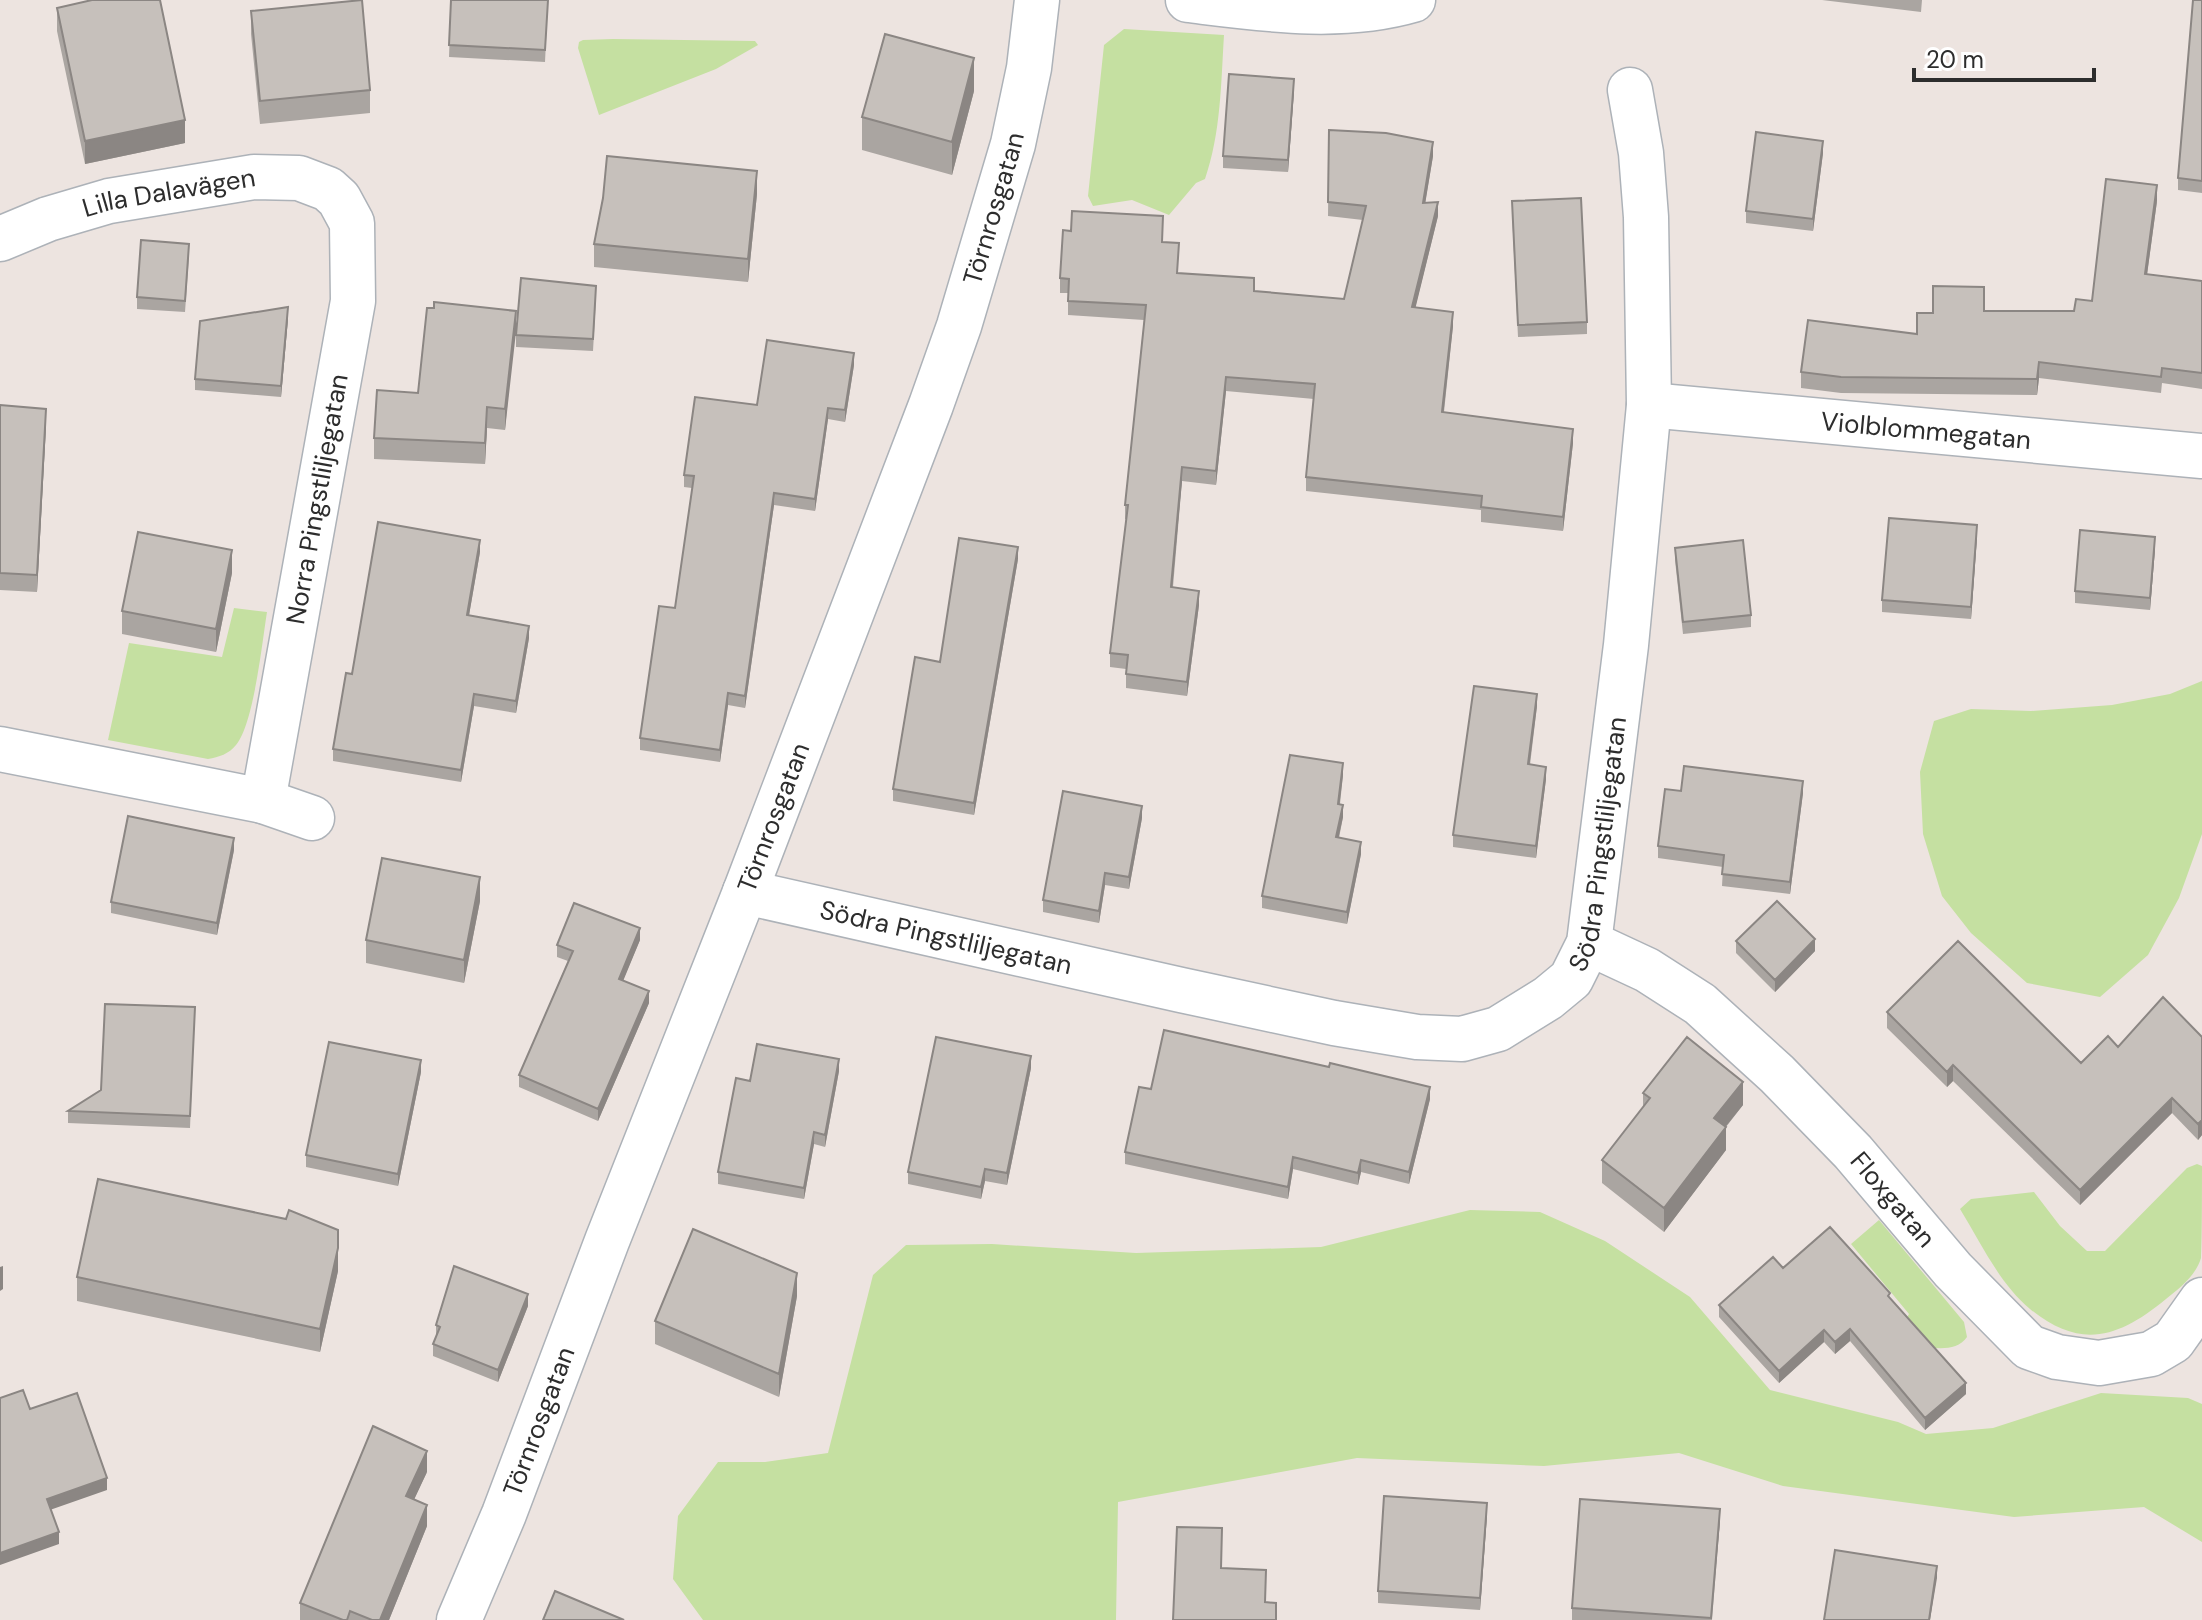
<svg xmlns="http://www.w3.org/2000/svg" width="2202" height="1620" viewBox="0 0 2202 1620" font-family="'DM Sans',sans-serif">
  <rect width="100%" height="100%" fill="#ede4e0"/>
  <path fill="#c5e0a1" d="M1124 29 1224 35C1221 83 1221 133 1205 179L1196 183 1169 215 1132 200 1093 206 1088 196 1104 45Z
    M613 39 755 41 758 45 716 69 599 115 578 48 579 42 583 40Z
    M234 608 267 612C262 643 254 723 236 745 229 754 219 757 208 759L108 740 129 643 222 657Z
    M2202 681V834L2179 898 2148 955 2100 997 2027 983 1971 933 1942 896 1923 834 1920 772 1934 721 1971 709 2031 711 2112 705 2170 694Z
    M2197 1164 2202 1166C2202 1186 2202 1242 2201 1258 2196 1275 2180 1288 2166 1299 2120 1337 2081 1351 2030 1309 1999 1283 1981 1243 1960 1209L1971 1199 2034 1192 2060 1226 2087 1251H2105L2187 1168Z
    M1470 1210 1540 1212 1605 1241 1690 1297 1770 1390 1898 1422 1926 1434 1993 1428 2101 1393 2188 1398 2202 1404V1542L2144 1507 2014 1517 1783 1486 1679 1453 1544 1466 1357 1458 1118 1502 1116 1620H703L673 1579 678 1516 718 1462H765L828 1453 873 1275 906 1245 992 1244 1136 1253 1321 1247Z
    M1879 1220 1964 1322 1967 1337C1957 1352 1937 1348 1921 1347L1904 1323 1909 1314 1851 1244Z"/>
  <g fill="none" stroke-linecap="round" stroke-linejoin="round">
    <defs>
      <g id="minor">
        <path d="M1188 0C1262 9 1341 21 1413 0"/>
        <path id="s1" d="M0 239 48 219 109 201 254 177 299 178 328 189 339 199 352 223 353 301 263 801"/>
        <path id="s2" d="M1649 405 2202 456"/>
        <path d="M0 749 263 801 312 818"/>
        <path id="s3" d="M745 892 1181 990 1334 1023 1417 1037 1462 1039 1498 1029 1548 998 1571 979 1589 943 1626 645 1649 405 1646 217 1641 153 1630 90"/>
        <path id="s4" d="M1589 943 1647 970 1700 1004 1777 1074 1853 1152 1953 1270 2029 1347 2057 1357 2099 1363 2151 1354 2173 1341 2202 1300"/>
        <path id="s5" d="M459 1620 504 1514 607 1241 745 892 931 405 959 326 1013 144 1029 68 1037 0"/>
      </g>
    </defs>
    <use href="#minor" stroke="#adb2b8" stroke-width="47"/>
    <use href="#minor" stroke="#fff" stroke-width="44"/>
  </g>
  <path fill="#aaa5a1" d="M451 0H548L545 62 449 57Z
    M1822 0H1922L1921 12Z
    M2202 0V193L2178 190V178Z
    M57 8 185 143 85 164 57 31Z
    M251 11 370 90V113L260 124 251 34Z
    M974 91 952 175 862 150V117Z
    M1294 91 1288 172 1223 168V156Z
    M1329 130 1433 156 1425 203 1438 216 1415 308 1453 326 1444 412 1573 443 1563 531 1481 522V510L1306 491V477L1314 399 1226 391 1216 485 1182 481 1173 587 1199 605 1187 696 1126 688V669L1110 667V653L1126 519H1125V505L1144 320 1068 315V293H1060V278L1162 242 1178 274 1254 291 1344 299 1363 220 1328 216Z
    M1823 153 1813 231 1746 223V211Z
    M757 194 748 282 594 267V244Z
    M2157 201 2147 274 2202 281V389L2162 383 2161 393 2039 378 2037 395 1841 393 1801 388V372L1984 311H2074L2092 301Z
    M1512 213 1587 322V334L1518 337Z
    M189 256 185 312 137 309V297Z
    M596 298 593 351 516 347V335Z
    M516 311 505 430 487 428 485 464 374 459V438L418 393Z
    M288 319 281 397 195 390V379Z
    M854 365 845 422 828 419 815 511 774 505 745 708 728 705 720 762 640 750V738L675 608 692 488 684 487V475L757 405Z
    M0 405 46 426 37 592 0 590Z
    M1977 537 1971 619 1882 612V600Z
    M1675 548 1751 615V627L1683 634 1675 560Z
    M2155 549 2150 610 2075 603V591Z
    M480 552 469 615 529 638 516 713 474 706 461 782 333 761V749L352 674Z
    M1018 559 974 815 893 801V789L940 662Z
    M232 573 216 652 122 634V611Z
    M1537 706 1530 765 1546 779 1536 858 1453 847V835Z
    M1343 775 1340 804 1343 817 1339 838 1361 854 1347 924 1262 908V896Z
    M1681 791 1803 793 1790 894 1722 886 1723 867 1658 858V846Z
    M1142 818 1129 889 1105 885 1099 923 1043 912V900Z
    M234 850 217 935 111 913V902Z
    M480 901 464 983 366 963V940Z
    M640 940 623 980 649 1003 598 1121 519 1087V1075L568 961 557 957V945Z
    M1736 941 1815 951 1775 992 1736 953Z
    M195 1007 190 1128 68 1123V1111L101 1090Z
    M1887 1012 2081 1063 2118 1047 2202 1037V1135L2198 1140 2172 1113 2080 1205 1953 1081 1947 1087 1887 1028Z
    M1031 1068 1007 1185 985 1181 981 1199 908 1184V1172Z
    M839 1071 825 1147 814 1144 804 1199 718 1184V1172L750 1081Z
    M421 1072 398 1186 306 1167V1155Z
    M1151 1089 1430 1099 1409 1184 1361 1172 1358 1185 1293 1169 1288 1199 1125 1164V1152Z
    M1643 1093 1743 1105 1726 1127V1150L1664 1232 1602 1183V1160L1643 1107Z
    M1783 1268 1890 1299 1966 1394 1925 1430 1850 1341 1835 1354 1824 1342 1779 1383 1719 1317V1305Z
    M338 1271 320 1352 77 1301V1277Z
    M797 1296 779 1397 655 1344V1321Z
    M528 1306 498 1382 433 1356V1344L436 1337V1325Z
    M427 1472 414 1499 427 1526 389 1620H300V1603Z
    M1487 1515 1480 1610 1378 1603V1591Z
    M1720 1521 1712 1620H1572V1608Z"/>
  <path fill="#8b8683" d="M974 58V91L952 175V142Z
    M1294 79V91L1288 172V160Z
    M185 120V143L85 164V141Z
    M1823 141V153L1813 231V219Z
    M1433 142V156L1423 217V203Z
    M757 171V194L748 282V259Z
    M2157 185V201L2145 290V274Z
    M1438 202V216L1412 322V307Z
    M288 307V319L281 397V386Z
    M516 311V332L505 430V409Z
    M1453 312V326L1442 426V412Z
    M854 353V365L845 422V410Z
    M2039 362V378L2037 395V379Z
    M1226 377V391L1216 485V471Z
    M487 407V428L485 464V443Z
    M828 408V419L815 511V499Z
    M46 409V426L37 592V575Z
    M1573 429V443L1563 531V517Z
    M1182 467V481L1171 601V587Z
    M774 493V505L745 708V696Z
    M1977 525V537L1971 619V607Z
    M2155 537V549L2150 610V598Z
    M480 540V552L467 627V615Z
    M1018 547V559L974 815V803Z
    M232 550V573L216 652V629Z
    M1199 591V605L1187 696V682Z
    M529 626V638L516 713V701Z
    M728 693V705L720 762V750Z
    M474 694V706L461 782V770Z
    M1537 694V706L1528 776V764Z
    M1343 763V775L1338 816V804Z
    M1546 767V779L1536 858V846Z
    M1803 781V793L1790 894V882Z
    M1343 805V817L1336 849V837Z
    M1142 806V818L1129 889V877Z
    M234 838V850L217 935V923Z
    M1361 842V854L1347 924V912Z
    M1105 873V885L1099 923V911Z
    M480 877V901L464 983V960Z
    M640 928V940L619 991V979Z
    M1815 939V951L1775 992V980Z
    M649 991V1003L598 1121V1109Z
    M1031 1056V1068L1007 1185V1173Z
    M839 1059V1071L825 1147V1135Z
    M421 1060V1072L398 1186V1174Z
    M1953 1065V1081L1947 1087V1072Z
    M1743 1082V1105L1714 1141V1118Z
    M1430 1087V1099L1409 1184V1172Z
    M2172 1098V1113L2080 1205V1190Z
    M2202 1120V1135L2198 1140V1124Z
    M1726 1127V1150L1664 1232V1208Z
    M814 1132V1144L804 1199V1188Z
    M1293 1157V1169L1288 1199V1187Z
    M1361 1160V1172L1358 1185V1173Z
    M985 1169V1181L981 1199V1187Z
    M338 1248V1271L320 1352V1329Z
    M3 1266V1289L0 1291V1267Z
    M797 1273V1296L779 1397V1374Z
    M528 1294V1306L498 1382V1370Z
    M1850 1329V1341L1835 1354V1342Z
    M1824 1330V1342L1779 1383V1371Z
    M1966 1383V1394L1925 1430V1418Z
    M427 1451V1472L406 1517V1496Z
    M107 1478V1490L47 1511V1499Z
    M1487 1503V1515L1480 1610V1598Z
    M427 1505V1526L389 1620H380Z
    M1720 1509V1521L1711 1620V1618Z
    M59 1532V1544L0 1565V1553Z
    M1937 1566V1578L1930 1620H1929Z"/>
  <path fill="#c6c0bb" stroke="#8b8683" stroke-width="2" d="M92 0H160L185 120 85 141 57 8Z
    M362 0 370 90 260 101 251 11Z
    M451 0H548L545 50 449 45Z
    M2193 0H2202V181L2178 178Z
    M885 34 974 58 952 142 862 117Z
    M1229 74 1294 79 1288 160 1223 156Z
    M1329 130 1386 133 1433 142 1423 203 1438 202 1412 307 1453 312 1442 412 1573 429 1563 517 1481 507 1482 496 1306 477 1315 384 1226 377 1216 471 1182 467 1171 587 1199 591 1187 682 1126 674 1128 655 1110 653 1128 505H1125L1146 305 1068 301 1069 279 1060 278 1063 230 1071 231 1072 211 1163 216 1162 242 1179 243 1177 273 1254 278V291L1344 299 1366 206 1328 202Z
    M1756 132 1823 141 1813 219 1746 211Z
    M607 156 757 171 748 259 594 244 603 198Z
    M2106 179 2157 185 2145 274 2202 281V373L2162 368 2161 377 2039 362 2037 379 1841 377 1801 372 1808 320 1917 334V313H1933V286L1984 287V311H2074L2076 299 2092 301Z
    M1581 198 1587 322 1518 325 1512 201Z
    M141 240 189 244 185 301 137 297Z
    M521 278 596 286 593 339 516 335Z
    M434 302 516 311 505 409 487 407 485 443 374 438 377 390 418 393 427 308H434Z
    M288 307 281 386 195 379 200 321Z
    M767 340 854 353 845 410 828 408 815 499 774 493 745 696 728 693 720 750 640 738 659 606 675 608 694 476 684 475 695 397 757 405Z
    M0 405 46 409 37 575 0 573Z
    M1889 518 1977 525 1971 607 1882 600Z
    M378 522 480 540 467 615 529 626 516 701 474 694 461 770 333 749 346 673 352 674Z
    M2080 530 2155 537 2150 598 2075 591Z
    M138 532 232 550 216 629 122 611Z
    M959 538 1018 547 974 803 893 789 915 657 940 662Z
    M1743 540 1751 615 1683 622 1675 548Z
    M1474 686 1537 694 1528 764 1546 767 1536 846 1453 835Z
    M1290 755 1343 763 1338 804 1343 805 1336 837 1361 842 1347 912 1262 896Z
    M1684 766 1803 781 1790 882 1722 874 1724 855 1658 846 1665 789 1681 791Z
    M1063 791 1142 806 1129 877 1105 873 1099 911 1043 900Z
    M128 816 234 838 217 923 111 902Z
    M382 858 480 877 464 960 366 940Z
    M1777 901 1815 939 1775 980 1736 941Z
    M574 903 640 928 619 979 649 991 598 1109 519 1075 573 951 557 945Z
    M1958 941 2081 1063 2108 1036 2118 1047 2163 997 2202 1037V1120L2198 1124 2172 1098 2080 1190 1953 1065 1947 1072 1887 1012Z
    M105 1004 195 1007 190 1116 68 1111 101 1090Z
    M1164 1030 1329 1067 1330 1063 1430 1087 1409 1172 1361 1160 1358 1173 1293 1157 1288 1187 1125 1152 1139 1087 1151 1089Z
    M936 1037 1031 1056 1007 1173 985 1169 981 1187 908 1172Z
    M1687 1037 1743 1082 1714 1118 1726 1127 1664 1208 1602 1160 1650 1098 1643 1093Z
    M329 1042 421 1060 398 1174 306 1155Z
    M757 1044 839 1059 825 1135 814 1132 804 1188 718 1172 736 1078 750 1081Z
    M98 1179 286 1219 289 1210 338 1230V1248L320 1329 77 1277Z
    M1830 1227 1890 1293 1888 1296 1966 1383 1925 1418 1850 1329 1835 1342 1824 1330 1779 1371 1719 1305 1773 1257 1783 1268Z
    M693 1229 797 1273 779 1374 655 1321Z
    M454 1266 528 1294 498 1370 433 1344 440 1327 436 1325Z
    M23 1390 30 1409 77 1393 107 1478 47 1499 59 1532 0 1553V1398Z
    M373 1426 427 1451 406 1496 427 1505 380 1620H372L350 1611 347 1620H343L300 1603Z
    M1384 1496 1487 1503 1480 1598 1378 1591Z
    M1580 1499 1720 1509 1711 1618 1572 1608Z
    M1177 1527 1222 1528 1221 1568 1266 1570 1265 1602 1276 1603V1620H1173Z
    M1835 1550 1937 1566 1929 1620H1824Z
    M555 1591 624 1620H543Z"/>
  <g text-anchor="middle" stroke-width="6" stroke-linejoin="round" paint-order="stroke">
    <g font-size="26" fill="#2d2d2d" stroke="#fff">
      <text dy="9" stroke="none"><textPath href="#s1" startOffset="176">Lilla Dalavägen</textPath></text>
      <text dy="9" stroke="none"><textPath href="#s5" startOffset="1510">Törnrosgatan</textPath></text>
      <text dy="9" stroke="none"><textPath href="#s2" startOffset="278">Violblommegatan</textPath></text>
      <text transform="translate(317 499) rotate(-80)" y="9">Norra Pingstliljegatan</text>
      <text dy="9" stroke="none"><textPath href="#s5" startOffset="862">Törnrosgatan</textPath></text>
      <text dy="9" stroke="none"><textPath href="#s3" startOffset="998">Södra Pingstliljegatan</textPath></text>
      <text dy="9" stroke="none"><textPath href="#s3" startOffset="206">Södra Pingstliljegatan</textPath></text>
      <text dy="9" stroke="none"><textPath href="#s4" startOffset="402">Floxgatan</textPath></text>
      <text dy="9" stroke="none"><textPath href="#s5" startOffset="214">Törnrosgatan</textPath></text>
    </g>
  </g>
  <path d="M1914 68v12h180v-12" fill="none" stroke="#2d2d2d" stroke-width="4"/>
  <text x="1926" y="68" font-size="24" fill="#2d2d2d" stroke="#ffffff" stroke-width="6" paint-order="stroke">20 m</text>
</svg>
